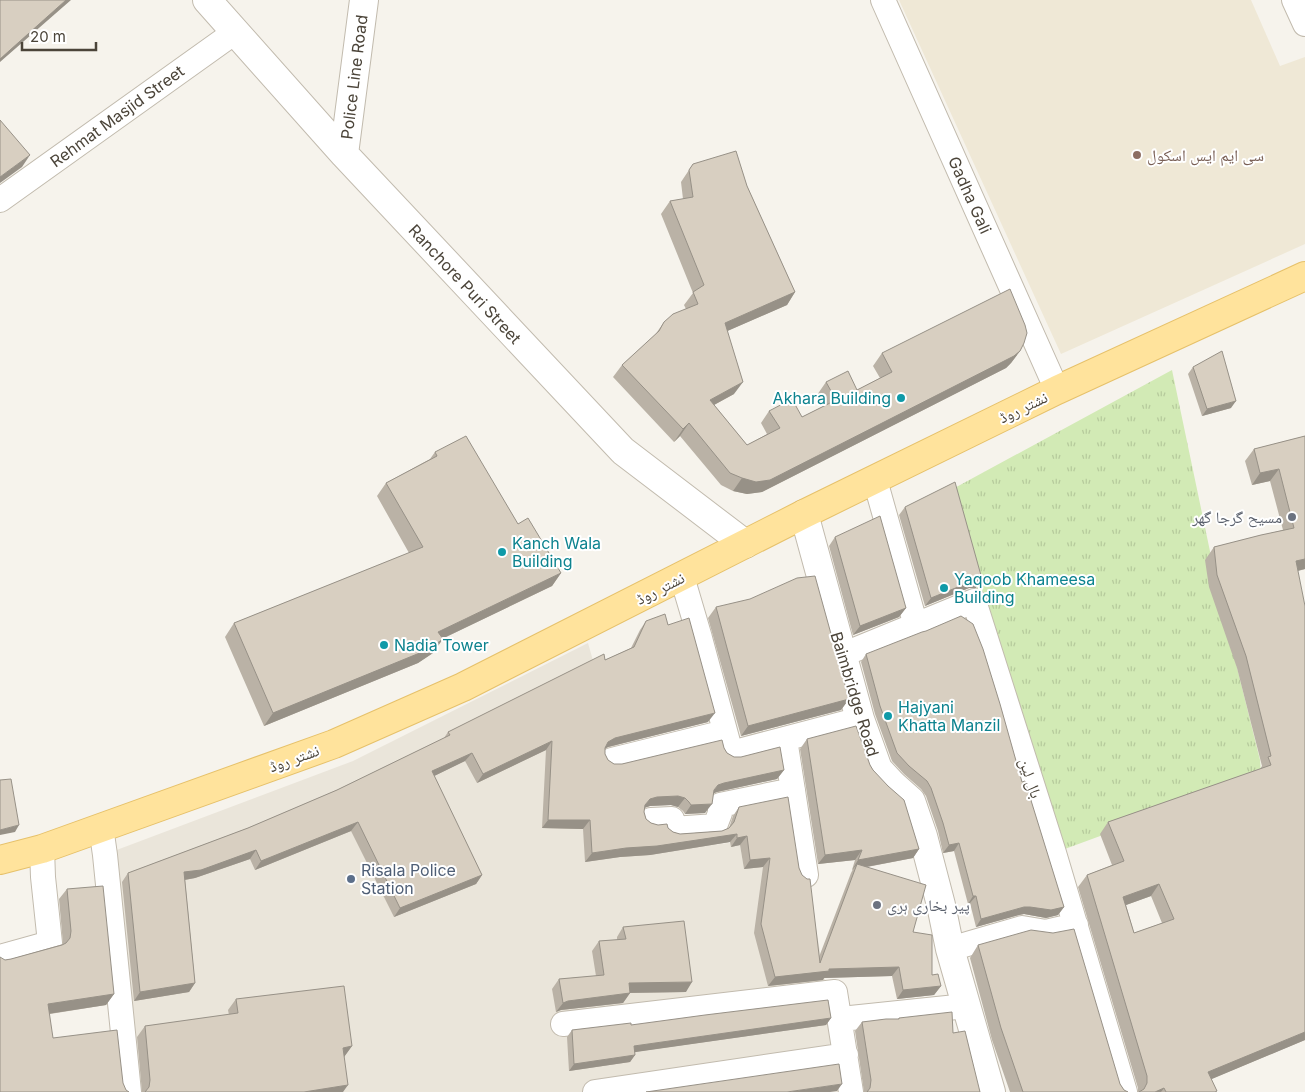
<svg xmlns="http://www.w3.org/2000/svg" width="1305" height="1092" viewBox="0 0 1305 1092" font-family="Inter,'Noto Naskh Arabic',sans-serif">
  <defs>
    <pattern id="grass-tufts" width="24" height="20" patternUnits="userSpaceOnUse" patternTransform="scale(1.25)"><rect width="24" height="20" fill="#d2eab5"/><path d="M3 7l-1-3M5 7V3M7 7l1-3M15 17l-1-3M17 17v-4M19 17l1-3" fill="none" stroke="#b6ca9c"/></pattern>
  </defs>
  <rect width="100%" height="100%" fill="#f6f3ec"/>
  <path fill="#eae5da" d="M588 643 619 752 620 856 729 843 740 845 744 869 804 861 845 1092H129L106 854 353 761Z"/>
  <path fill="#efe8d6" d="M899 0H1251L1280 66 1305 57V244L1061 354Z"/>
  <path fill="url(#grass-tufts)" d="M1172 370 1220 599 1260 760 1261 773 1247 782 1054 853 949 491Z"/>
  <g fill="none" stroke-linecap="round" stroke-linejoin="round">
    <defs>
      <path id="minor" d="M883 0 1057 390
        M1294 0 1305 24
        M0 200 235 32
        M875 480 916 626
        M682 577 700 638 731 753 860 719
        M842 655 974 601 1054 853 1125 1092
        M785 739 806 875
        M612 760 725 732
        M651 820 672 819 673 829 715 826 720 813V805L793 790
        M101 827 105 855 129 1092
        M950 949 1022 928 1046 932 1076 925
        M0 957 50 943 43 877 42 849
        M841 1019 966 1006
        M563 1024 835 992 851 1092
        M595 1092 846 1055"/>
      <path id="tertiary" d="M207 0 344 154 623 451 745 544
        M344 154 364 0
        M804 514 860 719 878 769 893 785 911 801 923 836 941 905 950 949 991 1092"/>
      <path id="primary" d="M0 860 42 849 334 744 463 687 804 514 1057 390 1305 276"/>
    </defs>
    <use href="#minor" stroke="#c2bbae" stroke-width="26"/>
    <use href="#tertiary" stroke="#c2bbae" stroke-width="30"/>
    <use href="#primary" stroke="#e6c16a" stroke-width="30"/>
    <use href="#minor" stroke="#fff" stroke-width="24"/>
    <use href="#tertiary" stroke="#fff" stroke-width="28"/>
    <use href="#primary" stroke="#ffe39c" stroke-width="28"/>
  </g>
  <path fill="#bab2a6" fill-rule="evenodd" d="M693 164 747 186 795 292 787 305 727 331 734 394 714 405 747 445 767 434 761 423 769 411 802 417 824 406 817 395 826 382 857 390 880 378 873 366 882 353 1020 351 1011 363 1006 368 762 492 747 494 733 491 721 485 680 436 674 442 613 377 622 365 655 335 664 322 686 309 684 305 693 293 661 214 670 201 683 199 681 182Z
    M1193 367 1231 408 1202 416 1188 374Z
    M1305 436V569L1298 571 1305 1040 1211 1079 1217 1091 1216 1092H1138V1088L1078 887 1087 875 1112 865 1100 834 1108 822 1260 769 1262 766 1237 668 1209 587 1205 560 1214 547 1283 530 1270 481 1252 485 1245 461 1254 449ZM1151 896 1162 923 1134 933 1126 905Z
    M435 452 518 524 561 573 552 586 442 639 433 653 418 663 264 726 225 637 234 623 409 553 377 496 386 483 430 459Z
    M905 507 976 588H969L925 606 899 515Z
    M835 537 906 608 899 617 853 635 829 546Z
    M716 607 849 699 841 710 741 736 708 618Z
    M646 621 668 625 708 722 608 747 605 749V754L608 760 614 764H622L724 748 727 753 734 757 784 770 777 779 717 792 713 793 705 813 685 814 683 811 678 807 671 805 650 806 644 808V812L646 819 651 823 668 828 673 832 680 834 722 831 729 828 733 816 739 807 799 868 819 957 851 873 853 869 852 870 855 860 818 864 800 749 807 739 870 765 919 849 913 858 867 867 913 932 932 975 941 986 934 995 897 999 892 976 824 978 823 980 768 986 754 933 763 867 744 869 740 845 731 847 730 842 650 855 620 857 585 862 583 829 542 828 546 750 477 783 465 761 434 776 482 875 476 884 394 917 351 831 255 870 250 859 195 878 185 880 195 983 189 992 134 1001 122 882 128 873 248 828 337 790 444 738 448 732 631 648 640 630Z
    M866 654 1022 782 1064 907 1058 915 1046 918 1024 914 1019 915 976 927 970 903 968 904 954 851 943 853 938 831 926 796 921 789 904 774 892 761 875 714 861 662Z
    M67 889 114 994 106 1005 50 1014 0 1092 5 960 11 959 63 944 59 899Z
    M623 927 686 992 630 993 623 1003 561 1010 556 1012 552 989 559 979 596 976 592 951 599 941 617 940V937Z
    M978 945 1120 1084 1124 1090 1128 1092H1010L992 1040 970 958Z
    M236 999 352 1046 344 1057 343 1092H142L137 1037 145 1026 229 1015 228 1010Z
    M831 1018 826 1025 634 1052 635 1055 630 1062 569 1071 567 1037 572 1030 631 1025Z
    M899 1018 953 1033 980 1092H864L855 1031 862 1022 898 1019Z"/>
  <path fill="#979187" d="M66 0H71L0 62V59L11 48Z
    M30 155 22 167 0 183V177Z
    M795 292 787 305 716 336 725 323Z
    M1020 351 1011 363 1006 368 762 492 747 494 733 491 742 478Z
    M743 382 734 394 701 412 710 400Z
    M1236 401 1231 408 1202 416 1207 409Z
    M689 423 680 436 674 442 683 429Z
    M1279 469 1270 481 1252 485 1260 473Z
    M1305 559V569L1288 573 1296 561Z
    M561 573 552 586 429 645 438 632Z
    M982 579 976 588H969L925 606 931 598 975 580Z
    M906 608 899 617 853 635 860 626Z
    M443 639 433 653 418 663 264 726 273 713Z
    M849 699 841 710 741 736 748 726Z
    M715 713 708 722 608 747 602 750 608 742 615 738Z
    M552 741 546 750 477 783 483 774Z
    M472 753 465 761 426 780 432 771Z
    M784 770 777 779 717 792 712 794 708 799 718 785 724 783Z
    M678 796 685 798 678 807 671 805 650 806 644 808 645 805 650 799 657 797Z
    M712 804 705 813 685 814 691 805Z
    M548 820H590L583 829 542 828Z
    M358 822 351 831 255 870 261 861Z
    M19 825 15 832 0 835V830Z
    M737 834 730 842 650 855 620 857 585 862 592 853 626 848Z
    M747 836 740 845 731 847 737 838Z
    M959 843 954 851 943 853 949 845Z
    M919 849 913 858 855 869 857 864 853 869 852 870 858 860Z
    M256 850 250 859 195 878 178 881 184 872Z
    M862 850 855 860 818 864 825 855Z
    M770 858 763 867 744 869 750 860Z
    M482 875 476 884 394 917 400 908Z
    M1159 884 1151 896 1115 909 1123 897Z
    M973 896H976L970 903 968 904Z
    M1024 907H1064L1058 915 1046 918 1024 914 1019 915 976 927 981 919Z
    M899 967 892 976 824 978 823 980 768 986 775 977 829 969Z
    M692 982 686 992 622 993 629 983Z
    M195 983 189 992 134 1001 140 992Z
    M941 986 934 995 897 999 903 990Z
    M630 993 623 1003 561 1010 556 1012 563 1003 568 1001Z
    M114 994 106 1005 41 1015 48 1004Z
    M831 1018 826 1025 629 1053 634 1046Z
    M1305 1032V1040L1200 1084 1208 1072Z
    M352 1046 344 1057 343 1048Z
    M635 1055 630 1062 569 1071 574 1064Z
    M842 1084 837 1091 830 1092H787Z
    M348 1085 343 1092H304Z
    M1164 1088 1161 1092H1155Z"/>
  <path fill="#d8cfc1" stroke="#979187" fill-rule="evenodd" d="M0 0H66L0 59Z
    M0 120 30 155 0 177Z
    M736 151 747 186 795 292 725 323 743 382 710 400 747 445 780 428 769 411 792 399 802 417 836 400 826 382 848 371 857 390 892 372 882 353 1010 289 1025 325 1027 333 1024 343 1020 351 1014 356 770 480 756 482 742 478 730 473 689 423 683 429 622 365 659 331 664 322 673 314 698 304 693 292 704 285 670 201 693 197 689 170 693 164Z
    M1222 351 1236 401 1207 409 1193 367Z
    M466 436 518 524 528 518 561 573 438 632 443 639 427 650 273 713 234 623 423 547 386 483 437 456 435 452Z
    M1305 436V559L1296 561 1305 606V1032L1208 1072 1217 1091 1215 1092H1166L1164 1088 1155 1092H1139L1144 1089 1147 1083V1076L1087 875 1124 861 1108 822 1271 765 1268 757 1271 756 1246 656 1217 575 1214 547 1261 535 1294 528 1279 469 1260 473 1254 449ZM1159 884 1174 919 1134 933 1123 897Z
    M955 482 982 579 975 580 931 598 905 507Z
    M880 516 906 608 860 626 835 537Z
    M815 576 849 699 748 726 716 607 750 599 797 578Z
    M665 614 668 625 689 618 715 713 615 738 608 742 605 748V754L608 760 614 764H622L722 740 724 748 727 753 734 757H741L780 747 784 770 724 783 718 785 714 790 712 804 691 805 689 802 685 798 678 796 657 797 650 799 645 805 644 812 646 819 651 823 658 825 667 824 668 828 673 832 680 834 722 831 729 828 734 822 739 807 788 797 799 868 802 875 807 879H810L820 963 857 864 926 885 913 932 932 935V975L938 974 941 986 903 990 899 967 829 969V971L775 977 761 924 770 858 750 860 747 836 737 838V834L657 846 626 848 592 853 590 820H548L552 741 483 774 472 753 432 771 482 875 400 908 358 822 261 861 256 850 201 870 184 872 195 983 140 992 128 873 248 828 337 790 450 735 448 732 604 654 605 660 634 647 646 621Z
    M961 616 973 624 983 649 1000 704 1022 782 1025 781 1064 907 1051 910 1030 907H1024L981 919 976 896H973L959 843 949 845 943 823 931 788 927 781 909 766 897 753 880 706 866 654 922 632 926 631Z
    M856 726 870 765 873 770 888 786 904 800 919 849 858 860 862 850 825 855 807 739Z
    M11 779 19 825 0 830V780Z
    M103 886 114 994 48 1004 53 1038 117 1030 123 1083 126 1090 129 1092H0V957L5 960 11 959 62 945 66 943 70 938 71 931 67 889Z
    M684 921 692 982 629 983 630 993 568 1001 563 1003 559 979 604 975 599 941 626 939 623 927Z
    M1074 929 1120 1084 1124 1090 1128 1092H1023L1001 1028 978 945 1031 930 1053 933Z
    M344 986 352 1046 343 1048 348 1085 304 1092H145L149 1087 150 1080 145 1026 238 1013 236 999Z
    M828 1000 831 1018 634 1046 635 1055 574 1064 572 1030 631 1023V1025L705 1015Z
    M952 1012 953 1033 965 1031 980 1092H867L870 1088 871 1080 862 1022 886 1019H899V1018Z
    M839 1064 842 1084 787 1092H646Z"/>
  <circle fill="#8d6e63" stroke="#fff" stroke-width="2" cx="1137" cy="155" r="5"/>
  <g fill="#0f9aa8" stroke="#fff" stroke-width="2">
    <circle cx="901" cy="398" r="5"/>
    <circle cx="502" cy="552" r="5"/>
    <circle cx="944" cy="588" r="5"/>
    <circle cx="384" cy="645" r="5"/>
    <circle cx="888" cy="716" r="5"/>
  </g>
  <g fill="#6b7280" stroke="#fff" stroke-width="2">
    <circle cx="1292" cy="517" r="5"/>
    <circle cx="877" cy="905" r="5"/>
  </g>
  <circle fill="#5c6f8a" stroke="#fff" stroke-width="2" cx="351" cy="879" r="5"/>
  <g text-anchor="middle" stroke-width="4" stroke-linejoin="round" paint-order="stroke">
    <g font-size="16" fill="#4b4439" stroke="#fff">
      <text transform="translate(354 77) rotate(-83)" y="6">Police Line Road</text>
      <text transform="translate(117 116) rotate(-36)" y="6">Rehmat Masjid Street</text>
      <text transform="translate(970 195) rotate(66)" y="6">Gadha Gali</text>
      <text transform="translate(465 284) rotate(47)" y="6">Ranchore Puri Street</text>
      <text transform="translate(1023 407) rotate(-26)" y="6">نشتر روڈ</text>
      <text transform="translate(660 588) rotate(-27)" y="6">نشتر روڈ</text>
      <text transform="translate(855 694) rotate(73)" y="6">Baimbridge Road</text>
      <text transform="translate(294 758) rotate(-20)" y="6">نشتر روڈ</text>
      <text transform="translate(1031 778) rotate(72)" y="6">بال لین</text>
    </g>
    <g font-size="16" fill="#785e54" stroke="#fff" text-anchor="start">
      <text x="1147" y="161">سی ایم ایس اسکول</text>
    </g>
    <g font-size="16" fill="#0d838f" stroke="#fff" text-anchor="start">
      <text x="891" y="404" text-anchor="end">Akhara Building</text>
      <text x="512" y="549">Kanch Wala<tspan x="512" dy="18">Building</tspan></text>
      <text x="954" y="585">Yaqoob Khameesa<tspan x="954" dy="18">Building</tspan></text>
      <text x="394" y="651">Nadia Tower</text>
      <text x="898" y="713">Hajyani<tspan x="898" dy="18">Khatta Manzil</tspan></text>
    </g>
    <g font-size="16" fill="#5b616d" stroke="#fff" text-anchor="end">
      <text x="1282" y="523">مسیح گرجا گھر</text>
      <text x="887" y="911" text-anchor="start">پیر بخاری ہری</text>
    </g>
    <g font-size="16" fill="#4e5e75" stroke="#fff" text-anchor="start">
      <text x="361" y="876">Risala Police<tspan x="361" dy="18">Station</tspan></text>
    </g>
  </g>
  <path d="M22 42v8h74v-8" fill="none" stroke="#4b4439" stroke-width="2.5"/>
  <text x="30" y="42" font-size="15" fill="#4b4439" stroke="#ffffff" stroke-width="4" paint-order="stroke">20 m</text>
</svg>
